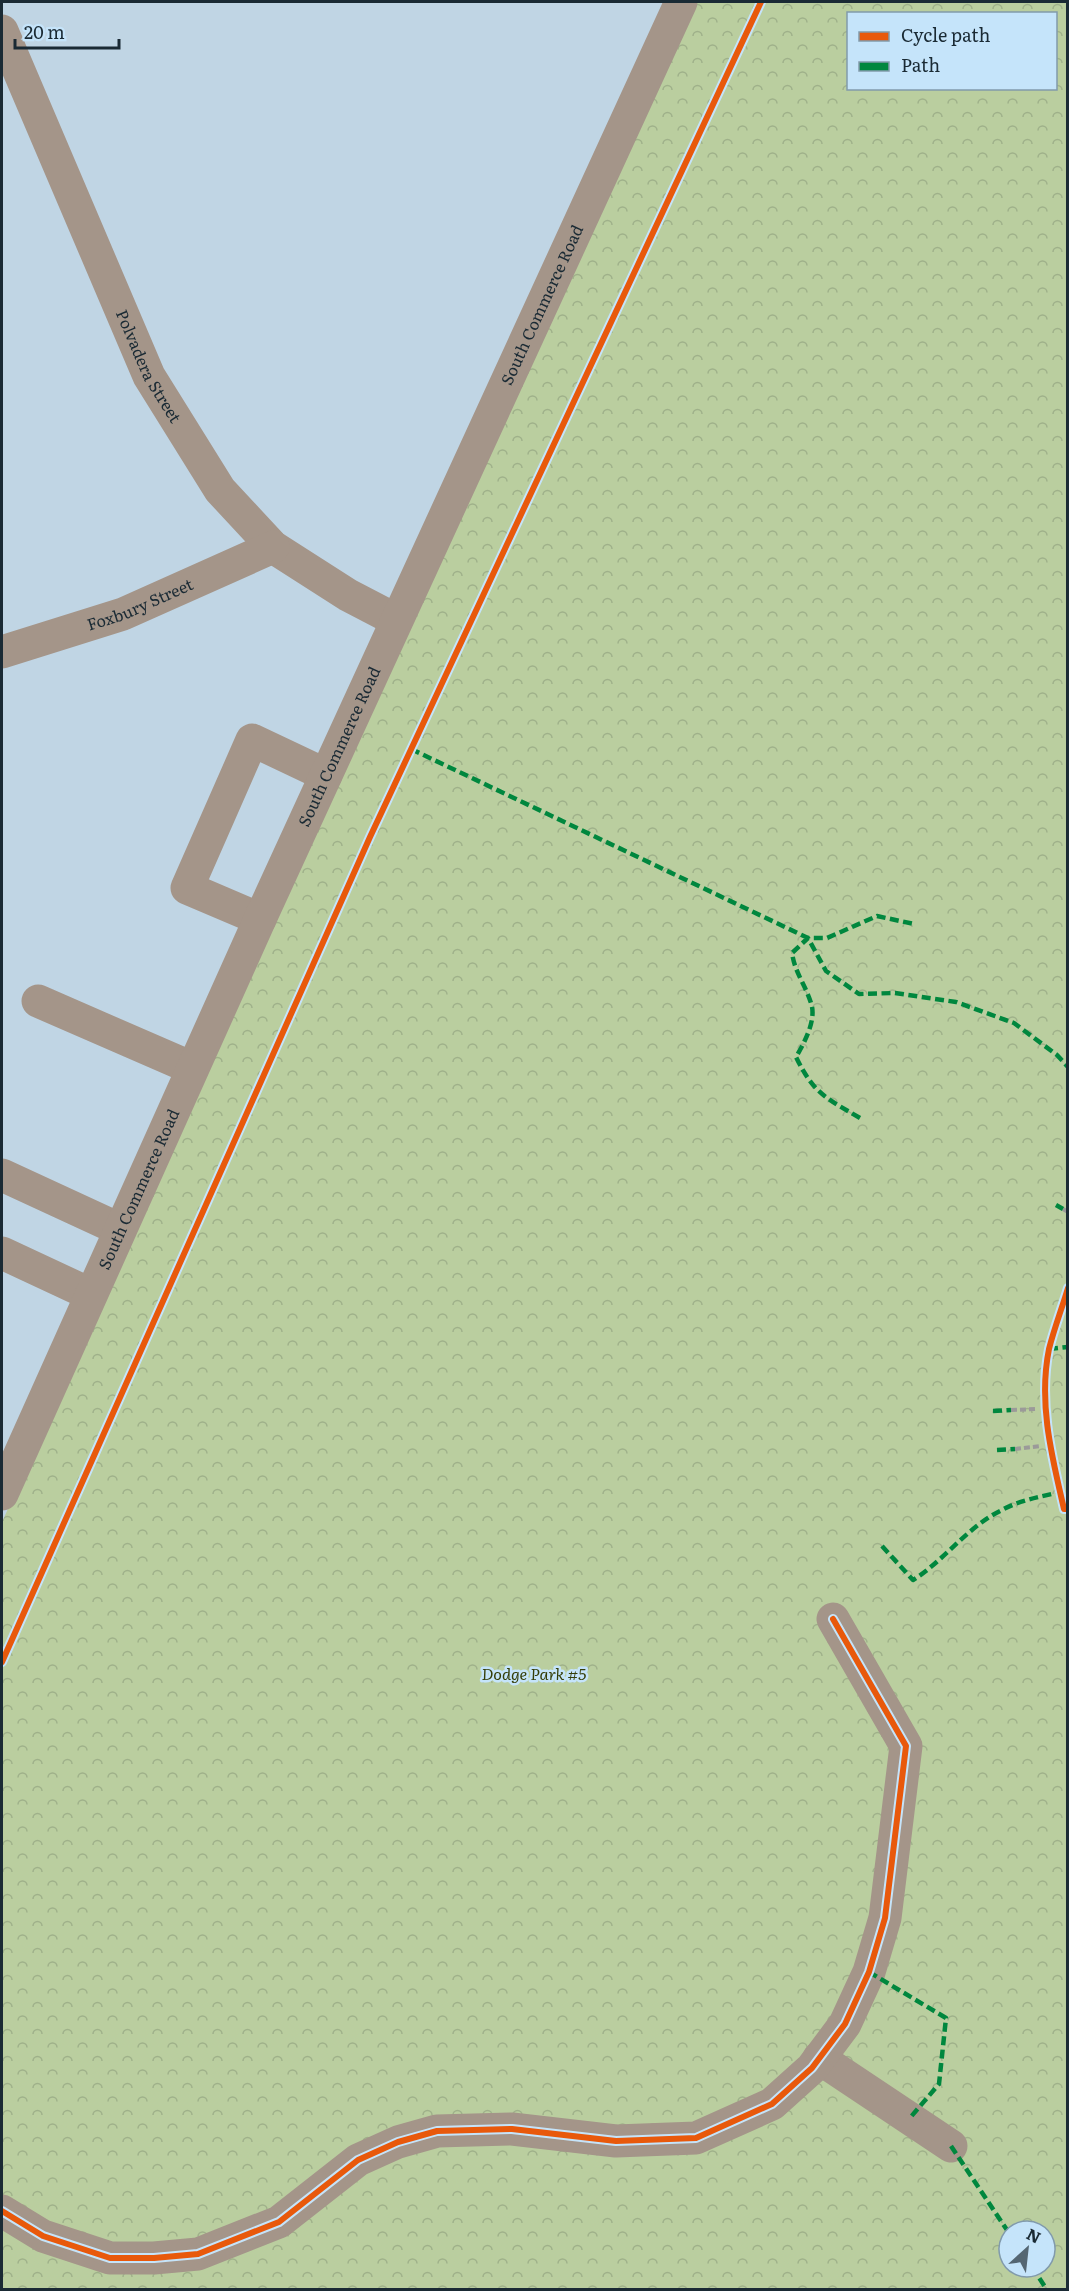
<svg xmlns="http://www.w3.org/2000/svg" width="1069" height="2291" viewBox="0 0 1069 2291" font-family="Literata,serif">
  <defs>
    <pattern id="park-crowns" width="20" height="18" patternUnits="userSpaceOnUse" patternTransform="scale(1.5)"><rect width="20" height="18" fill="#bace9f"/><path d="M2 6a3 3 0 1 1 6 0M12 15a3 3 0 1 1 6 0" fill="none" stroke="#9fb18a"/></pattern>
  </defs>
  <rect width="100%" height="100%" fill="#c0d5e4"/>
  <path fill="url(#park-crowns)" fill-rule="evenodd" d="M690 2H1067V2289L2 2290V1522ZM848 14H1056V88H848ZM1009 2231H1045V2267H1009Z"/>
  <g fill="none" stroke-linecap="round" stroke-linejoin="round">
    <path stroke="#9b9a99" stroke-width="4" stroke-dasharray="6 3" stroke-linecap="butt" d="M1063 1209 1068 1212
      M1011 1410 1037 1409
      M1015 1449 1041 1446"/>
    <g stroke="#a49589" stroke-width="33">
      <path id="s1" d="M2 31 149 376 220 490 273 547 348 595 396 620"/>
      <path id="s2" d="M2 652 123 614 273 547"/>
      <path d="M260 919 187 888 252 740 326 775"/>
      <path d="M38 1001 192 1068"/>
      <path d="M2 1175 119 1229"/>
      <path d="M2 1253 90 1294"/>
      <path id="s3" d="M2 1494 260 919 681 2"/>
      <path d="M819 2058 951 2146"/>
      <path d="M2 2211 43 2236 110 2258H154L198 2254 279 2222 358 2160 398 2142 437 2131 512 2129 616 2141 696 2138 772 2104 812 2068 845 2024 869 1972 885 1918 906 1746 833 1619"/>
    </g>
    <path stroke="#00873e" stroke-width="4.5" stroke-dasharray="9 4.5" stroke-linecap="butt" d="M411 749 808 938H827L877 916 914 924
      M860 1118C826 1098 814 1094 796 1057 804 1043 817 1020 811 1003 805 984 795 973 792 953L808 938 826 971 859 994 895 993 956 1002 1014 1023 1057 1055 1068 1067
      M1056 1205 1063 1209
      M1049 1349 1068 1347
      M993 1411 1011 1410
      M997 1450 1015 1449
      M882 1546 913 1580C945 1560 968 1526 1002 1510 1020 1500 1040 1497 1060 1492
      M869 1972 946 2018 939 2084 909 2119
      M951 2146 1009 2233
      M1032 2267 1047 2290"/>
    <defs>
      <path id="cycleway" d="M1068 1288C1062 1308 1054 1329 1049 1349 1038 1403 1052 1457 1064 1509H1068
        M2 1662 370 837 761 2
        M2 2211 43 2236 110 2258H154L198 2254 279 2222 358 2160 398 2142 437 2131 512 2129 616 2141 696 2138 772 2104 812 2068 845 2024 869 1972 885 1918 906 1746 833 1619"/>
    </defs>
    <use href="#cycleway" stroke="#c5e4fa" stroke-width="10"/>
    <use href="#cycleway" stroke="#e8590c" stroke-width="6"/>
  </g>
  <g text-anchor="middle" stroke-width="5" stroke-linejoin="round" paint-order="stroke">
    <g font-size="16" fill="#1a2a34" stroke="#c5e4fa">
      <text dy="6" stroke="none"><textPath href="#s3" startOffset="1306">South Commerce Road</textPath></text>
      <text dy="6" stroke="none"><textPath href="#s1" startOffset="366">Polvadera Street</textPath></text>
      <text dy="6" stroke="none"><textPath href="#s2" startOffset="146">Foxbury Street</textPath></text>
      <text dy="6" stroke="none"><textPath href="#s3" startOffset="820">South Commerce Road</textPath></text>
      <text dy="6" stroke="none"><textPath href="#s3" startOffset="334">South Commerce Road</textPath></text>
    </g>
    <g font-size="16" font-style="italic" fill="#343d07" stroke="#c5e4fa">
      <text x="534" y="1680">Dodge Park #5</text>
    </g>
  </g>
  <rect width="1069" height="2291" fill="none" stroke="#1a2a34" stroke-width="6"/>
  <rect x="847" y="12" width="210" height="78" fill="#c5e4fa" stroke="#819aab" stroke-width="1.5"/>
  <rect x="859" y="32" width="30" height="9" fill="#e8590c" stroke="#819aab" stroke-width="1.5"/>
  <text x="901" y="42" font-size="18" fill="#1a2a34">Cycle path</text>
  <rect x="859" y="62" width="30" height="9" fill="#00873e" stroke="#819aab" stroke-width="1.5"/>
  <text x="901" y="72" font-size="18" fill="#1a2a34">Path</text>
  <g transform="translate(1027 2249) rotate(27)"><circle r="28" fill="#c5e4fa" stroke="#819aab" stroke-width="1.5"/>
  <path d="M0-4.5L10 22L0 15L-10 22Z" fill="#546672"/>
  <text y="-9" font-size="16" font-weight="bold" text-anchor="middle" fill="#1a2a34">N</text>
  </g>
  <path d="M15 39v9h104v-9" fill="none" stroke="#1a2a34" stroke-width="3"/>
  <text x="24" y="39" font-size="18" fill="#1a2a34" stroke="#c5e4fa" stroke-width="4.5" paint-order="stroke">20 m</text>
</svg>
